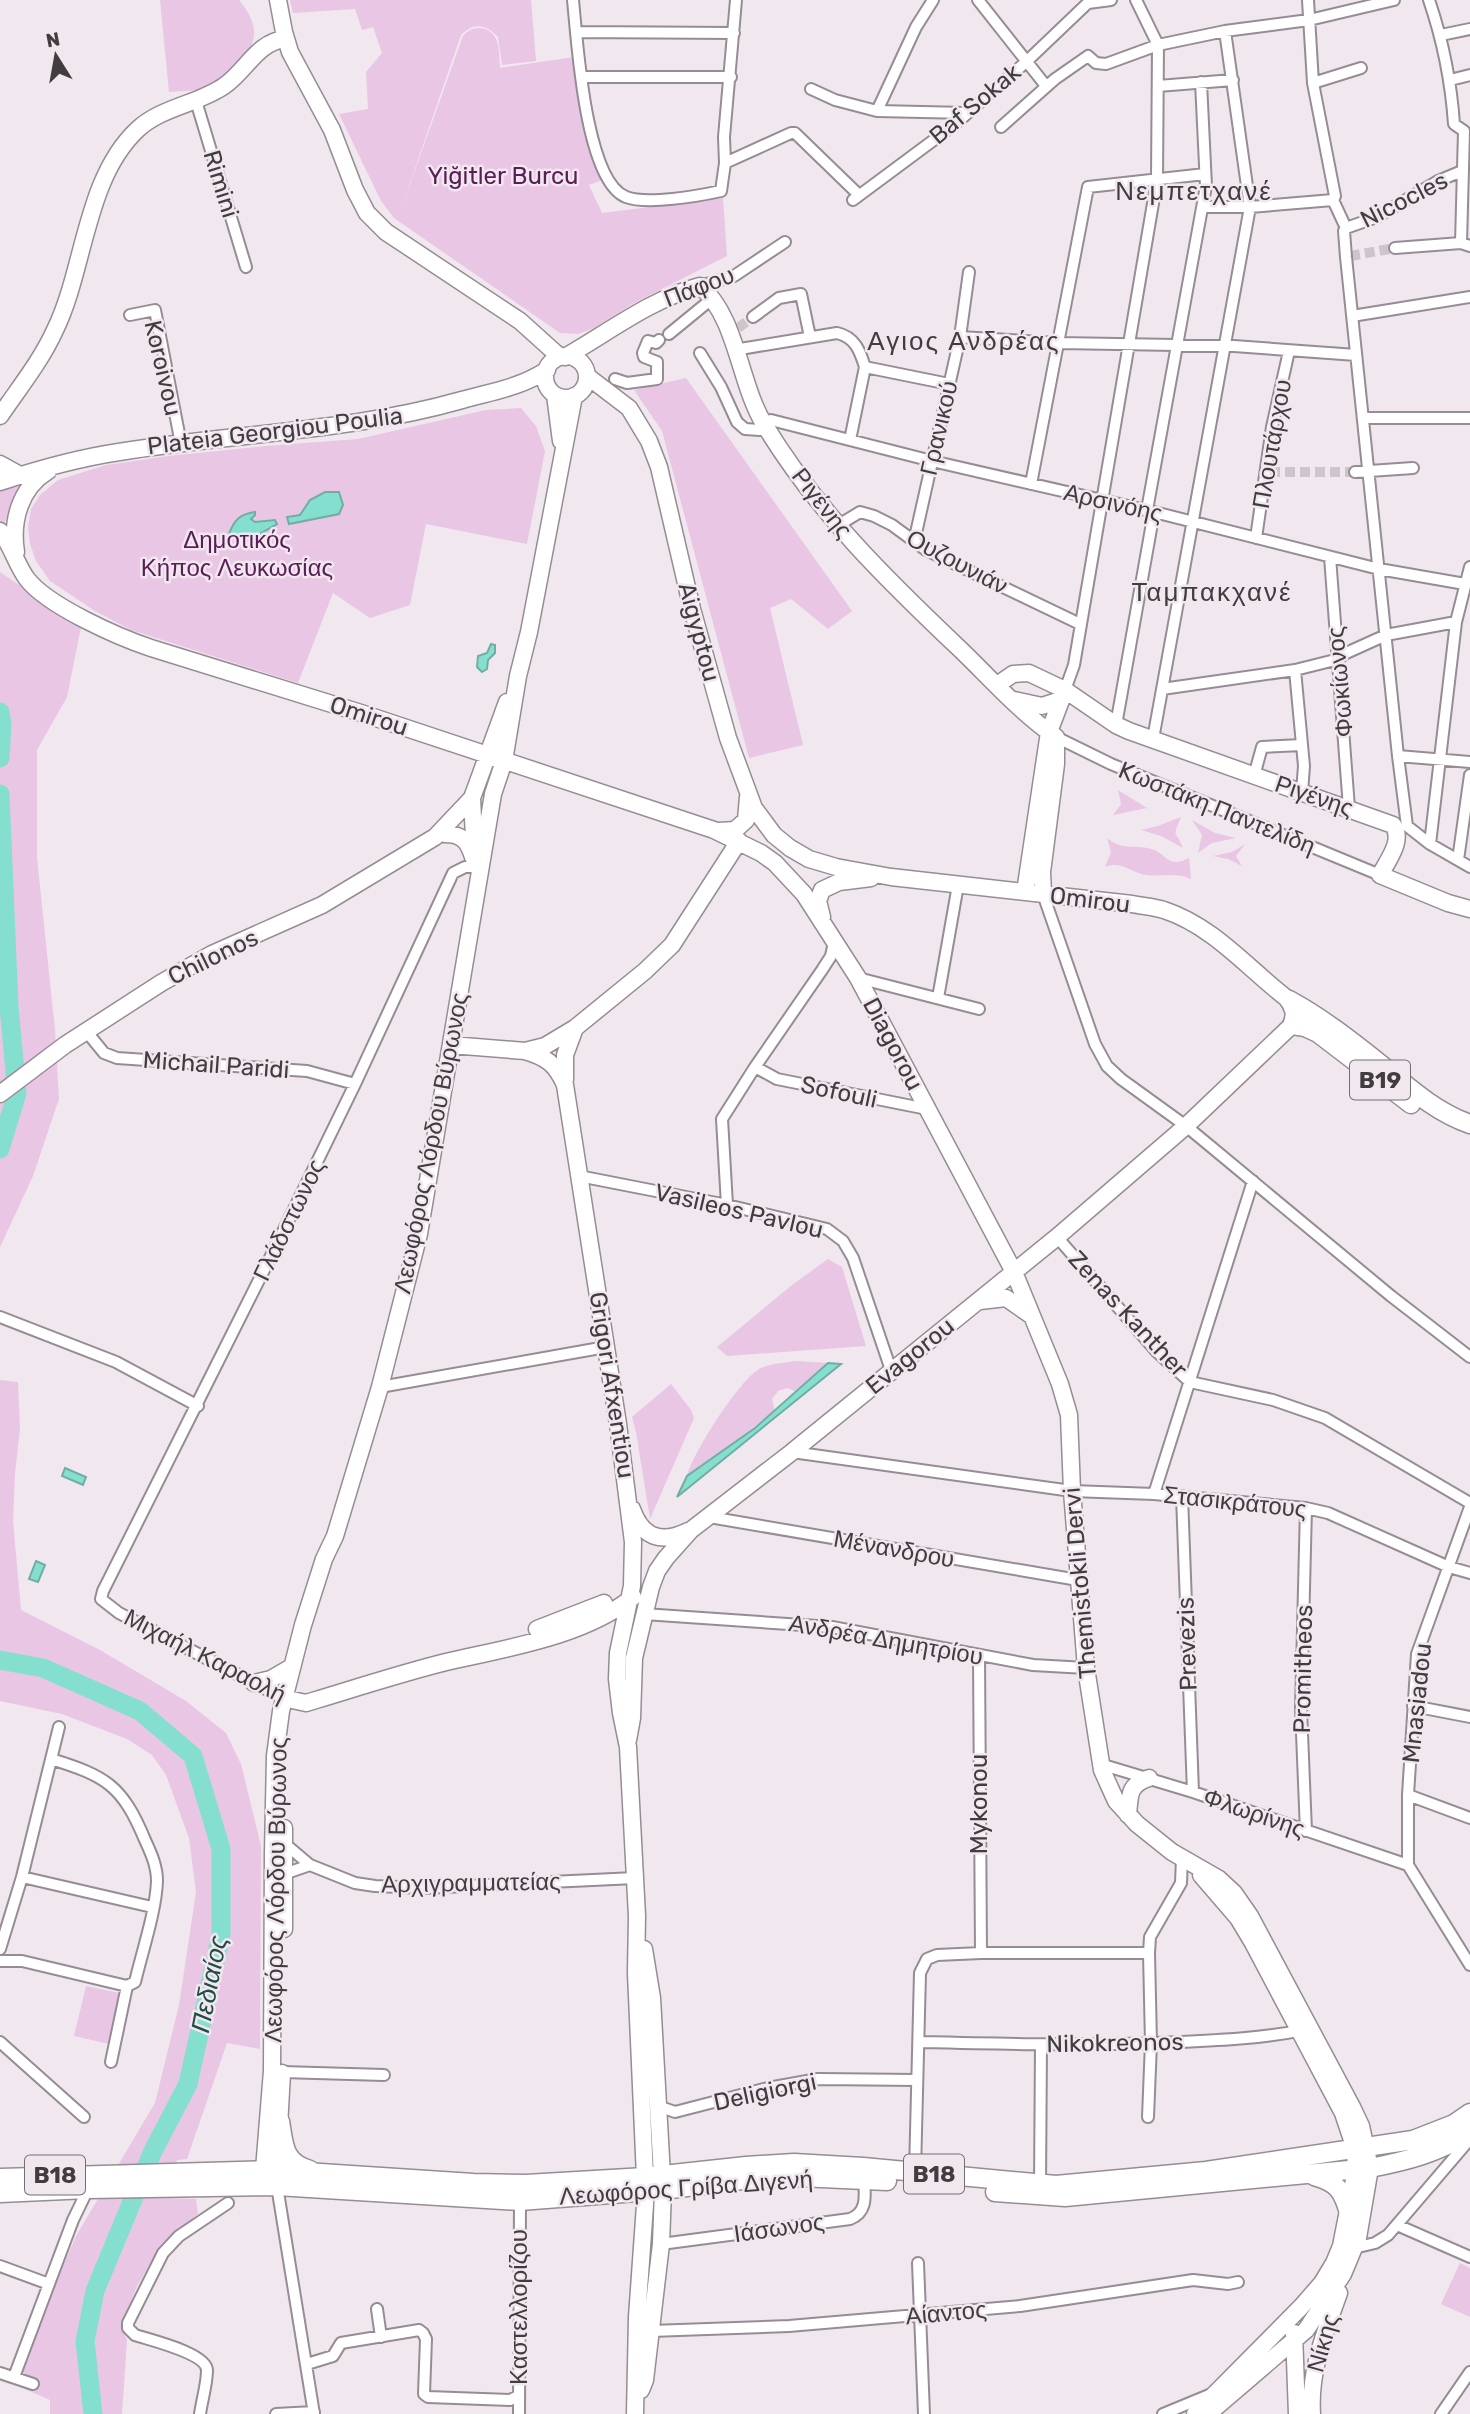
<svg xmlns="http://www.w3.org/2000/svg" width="1470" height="2414" viewBox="0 0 1470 2414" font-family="Rubik,sans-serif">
  <rect width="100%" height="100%" fill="#f1e7ef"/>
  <path fill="#e9c6e4" d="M160 0H239C264 30 256 49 229 73 224 77 218 85 212 87 199 91 182 91 169 92Z
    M290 0H531L536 61 502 65 498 37C486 24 473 22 461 35L400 212 463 36C472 25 489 25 496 39 500 47 499 59 500 68L574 57 576 77 608 178 589 185 602 213 723 198 727 256 632 304 594 328 578 334 560 333 394 218 381 201 339 114 368 109 366 72 382 53 373 27 362 30 355 9 293 13Z
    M686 378 852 611 828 629 791 599 770 608 803 745 749 758 662 431 634 390Z
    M521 408 536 426 545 451 527 544 426 524 410 605 370 618 333 593 298 683 131 630 95 611 50 581 36 561 30 544 28 527 31 509 40 495 58 480 106 465 168 456 277 445 358 439 486 410Z
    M21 482 3 527 0 526V488Z
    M0 572 81 627 67 697 37 750V858L55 1030 59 1099 33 1176 0 1247Z
    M1118 790 1147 808 1113 815 1121 804Z
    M1181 817C1172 840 1175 828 1183 848L1161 836 1141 830 1158 826Z
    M1192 820 1215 833 1236 838 1212 843 1198 853 1202 835Z
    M1107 838C1124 852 1135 843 1154 850 1163 853 1167 863 1178 862 1180 862 1187 859 1189 858L1191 879C1177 872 1163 877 1147 875 1131 873 1121 860 1105 867L1111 852Z
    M1245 844 1236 856 1242 866 1228 859 1213 856 1232 852Z
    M828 1259 842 1267 866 1346 727 1356 717 1347 792 1285Z
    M796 1361 828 1363 797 1392 787 1388 778 1391 772 1399 775 1411 722 1452 687 1476C694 1451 738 1382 759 1369 771 1363 784 1363 796 1361Z
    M0 1380 18 1382 20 1428 15 1474 13 1521 21 1610 100 1650 186 1701 226 1733 241 1764 261 1846 260 2049 227 2043 187 2159 177 2160 163 2198 196 2199 198 2214 160 2246 137 2286 121 2326 127 2340 122 2414H50V2400L18 2386 56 2283 76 2236 155 2103 179 2005 196 1892 189 1838 166 1775 152 1755 127 1739 62 1714 0 1701Z
    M671 1384 691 1410 694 1418 650 1519 636 1432 632 1417Z
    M86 1986 120 1993 109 2044 74 2036Z
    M1460 2263 1470 2268V2317L1441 2304Z"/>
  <path fill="#85dfcf" stroke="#70aea4" stroke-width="2" d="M325 492H339L343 505 339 514 289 524 287 517 300 515 310 500Z
    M255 512V515L251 519 255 522 275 520 277 524 247 541 229 534C234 520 240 514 255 512Z
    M491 644 495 645V653L488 660 487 669 482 672 477 667 478 656 487 653Z
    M828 1363 841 1364 677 1497 687 1476 755 1428Z
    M65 1468 86 1477 83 1485 62 1476Z
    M36 1561 45 1565 38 1582 29 1579Z"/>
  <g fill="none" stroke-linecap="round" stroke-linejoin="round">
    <path stroke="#85dfcf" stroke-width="19" d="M0 712 2 724 0 758
      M0 794 9 1007 17 1093 0 1149
      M0 1660 43 1668 140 1711 193 1756 221 1849V1935L188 2084 153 2151 95 2291 85 2341 93 2414"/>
    <path stroke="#cec5cc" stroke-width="10" stroke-dasharray="10 5" stroke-linecap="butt" d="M1350 256 1395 248
      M738 328 753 317
      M1270 472H1355"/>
    <defs>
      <path id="street" d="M573 0C577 39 585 181 626 197 647 205 698 196 721 191L725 163 724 137 736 0
        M978 0 1046 86
        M1308 0 1313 83 1335 196 1333 200 1346 228 1344 231 1346 257 1398 756 1407 826
        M1429 0C1443 41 1451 81 1454 124L1464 131
        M1088 3 1111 0
        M576 32 734 33
        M1441 35 1470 29
        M582 77H731
        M1450 80 1470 75
        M1313 83 1361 68
        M1158 86 1233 80
        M811 89 835 100 877 111 967 113
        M196 101 246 267
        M877 111 916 27 933 0
        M1001 127 1055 79 1088 56 1096 63 1106 64 1158 45 1225 31 1309 20 1394 0
        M725 163 791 133H795L859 195
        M853 200 954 125 1026 62 1091 0
        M1203 207H1250L1333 200
        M1346 228 1377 217 1438 181 1462 171
        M1461 243 1464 131
        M1395 248 1461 243 1470 246
        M700 286 734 276 785 242
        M130 315 155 310 181 444
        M1352 316 1470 297
        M753 317 779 298 801 294 810 337
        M669 334 708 302
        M960 337 1059 343 1234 346 1356 355
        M734 350 837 333C855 337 860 351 865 367
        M700 353 721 387 737 422 745 429 760 430 766 427
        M865 367 949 384
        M615 379 627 383 657 379V362L644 357 643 353 648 341 656 343 659 340
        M1363 418H1470
        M763 422 771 420 932 461 1154 512 1379 569 1465 584
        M850 440 865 367
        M1355 472 1413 468
        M1031 484 1088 187 1205 174
        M1147 510 1206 186 1201 82
        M837 526 860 512 874 516 892 525 926 550 1080 624
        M1256 538 1272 427 1289 351
        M914 542 960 337 969 272
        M1330 557 1349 808
        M1295 670 1304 766 1302 792
        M1162 689 1295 670 1339 659 1344 654 1386 635 1456 622
        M1065 690 1074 665 1157 180 1158 45 1136 0
        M1116 725 1154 512
        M1056 737 1111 764 1380 875
        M1153 739 1250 207 1225 31
        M1398 756 1470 762
        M1254 776 1262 747 1302 745
        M1407 826 1430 844 1470 867
        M1430 844 1456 622 1470 567
        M1458 860 1470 775
        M1043 894 1095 1044 1107 1066 1121 1079 1186 1126 1391 1296 1470 1357
        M858 978 979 1009
        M938 998 958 885
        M86 1031 104 1053 117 1058 307 1071 355 1084
        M755 1067 777 1079 927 1109
        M579 1176 727 1205 827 1229 843 1241 853 1258 891 1370
        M727 1205 722 1119 755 1067 822 970 831 956 834 942
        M1057 1237 1156 1351 1190 1382 1273 1400 1325 1418 1470 1503
        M0 1317 116 1362 198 1406
        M380 1387 606 1347
        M792 1452 1072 1491 1154 1494 1306 1508 1328 1513 1449 1567 1470 1573
        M1154 1494 1253 1181
        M1182 1496 1193 1792
        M1306 1508 1301 1709 1306 1831
        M709 1517 1078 1580
        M644 1614 832 1627 1033 1665 1086 1668
        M979 1655 981 1953
        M283 1698 119 1613 101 1599 103 1591 276 1246 355 1084 453 873 465 867H475
        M1413 1706 1470 1717
        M51 1759C106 1776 122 1785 145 1840 151 1853 157 1866 157 1881 156 1911 142 1952 135 1982L127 1986
        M1100 1764 1193 1792 1408 1865
        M1408 1795 1470 1818
        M284 1843 310 1865 355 1883 375 1886 423 1888 635 1878
        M1408 1865V1795L1417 1654 1470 1507
        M1408 1865 1470 1965
        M284 1874 310 1865
        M22 1877 152 1907
        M0 1949 22 1877 59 1727
        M0 1961H22L127 1986
        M0 2042 84 2117
        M919 2042C1007 2044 1094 2046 1181 2042 1223 2040 1263 2038 1304 2030
        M111 2062 127 1986
        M282 2072 384 2075
        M658 2106 675 2112 768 2088 818 2079 917 2080
        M1148 2117 1151 2043 1149 1953 1150 1937 1181 1883 1182 1858
        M915 2172 920 1973 927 1959 937 1955 981 1953H1149
        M1040 2185 1041 2045
        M277 2186 314 2414
        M1397 2225 1470 2257
        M661 2244 850 2219C868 2212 865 2195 864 2179
        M1354 2248 1375 2243 1388 2235 1470 2139
        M918 2263 924 2414
        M0 2266 49 2284
        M377 2309 381 2337
        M651 2331 789 2326 1020 2306 1193 2280 1228 2284 1238 2282
        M307 2364 333 2356 341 2343 419 2330 423 2333 426 2339 424 2394 428 2397 510 2400 518 2396
        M0 2373 33 2384
        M14 2377 73 2220 88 2189
        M200 2414C202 2400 207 2384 207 2370 206 2353 150 2340 135 2335L128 2328V2323L163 2253 179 2236 228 2203
        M276 2414 314 2412
        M519 2414 520 2201
        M1163 2414 1209 2395
        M1441 2414 1470 2372"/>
      <path id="secondary" d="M278 0 284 32 290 52 332 130 355 190 367 213 386 232 520 321 560 357
        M545 377a21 21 0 1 1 42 0a21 21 0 1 1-42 0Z
        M565 357C609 332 651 299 700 286 737 317 739 383 764 424 817 512 888 581 962 651 992 680 1021 713 1056 737
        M587 376 629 408 649 441 659 467 692 609 728 738 754 808 774 835 790 848 809 859 836 867 891 877 1132 904C1142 906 1154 907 1164 910 1215 927 1248 969 1289 1000L1294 1013 1292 1025 1186 1126 1057 1237 792 1452 691 1530 666 1558 657 1571 651 1587 634 1658 632 1718 628 1740
        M555 395 561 441
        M0 416C19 388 41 361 55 330 85 269 85 178 138 129 162 107 198 104 224 86 246 71 257 42 285 39
        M0 464 20 475
        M0 482C39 469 79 458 119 452 234 433 350 432 462 400 494 391 519 388 547 370
        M0 531C12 546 16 564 27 579 48 606 118 637 151 648L364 714 714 830 761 853 775 863 804 894 858 978 1014 1272 1060 1384 1069 1415 1072 1491 1086 1668 1102 1770 1116 1801 1137 1824 1172 1852 1219 1879 1234 1893 1250 1916 1352 2107 1361 2126 1370 2168 1358 2238 1343 2274 1306 2330 1208 2414
        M16 552C11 521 20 488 48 471
        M997 685 1013 674 1029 673 1065 690 1116 725 1129 731 1393 825C1404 840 1388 860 1380 875L1448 903 1470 909
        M1014 700 1042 706 1060 700
        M719 831 735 830 746 820 748 797
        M445 834C462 834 468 841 473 857
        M475 858 472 798 507 702
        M1025 892 1049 732 1065 690
        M1043 894 1042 872 1056 764V744
        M822 917 818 901 822 890 839 882 871 878
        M451 1045 525 1051 545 1046 575 1028 645 971 672 945 739 841
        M525 1051C546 1057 556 1064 565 1085L618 1424 633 1542 632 1586 618 1653 617 1679 621 1713 628 1747 637 1916 636 1973 645 2177
        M565 1080V1055L575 1028
        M0 1094 65 1045 161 983 212 954 322 905 435 837 472 798
        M980 1301 1006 1298 1032 1316
        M632 1509C642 1538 662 1544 688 1531
        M537 1629 604 1603
        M254 1683 271 1679 290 1668
        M283 1698 306 1703 316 1700C359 1687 402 1673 446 1662 506 1648 583 1637 633 1597
        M1128 1815C1130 1795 1128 1785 1149 1778
        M284 1929V1828
        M644 1949 652 1998 662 2176
        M276 2180 282 2073
        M263 2182 272 2071 273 1853 275 1756 281 1711 303 1625 324 1559 335 1536 380 1387 419 1234 493 794 504 761 518 676 529 632 574 396
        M1294 2333 1297 2414
        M641 2390 645 2380 661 2244 663 2190
        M635 2414 637 2317 646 2191
        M1195 2414 1301 2307 1322 2283 1334 2263 1341 2246 1356 2170 1355 2149 1343 2113 1253 1943 1238 1918 1201 1875
        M1312 2414C1309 2371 1325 2332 1339 2293"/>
      <path id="primary" d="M1289 1000C1322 1018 1350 1040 1379 1063 1407 1086 1435 1112 1470 1124
        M1292 1025 1305 1027 1318 1033 1411 1104
        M280 2121C284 2145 283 2162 310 2170
        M1314 2176C1337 2182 1343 2191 1349 2213
        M0 2178 275 2170 473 2183 526 2184 645 2177 746 2166 794 2163 863 2167 1056 2185 1206 2171 1413 2140 1454 2124 1470 2113
        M995 2192 1065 2197 1370 2168C1406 2161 1439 2153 1470 2132
        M0 2193 88 2189 277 2186 520 2201 663 2190 758 2178 799 2177 887 2181"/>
    </defs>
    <use href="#street" stroke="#968c94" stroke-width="14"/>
    <use href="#secondary" stroke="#968c94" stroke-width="19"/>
    <use href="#primary" stroke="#968c94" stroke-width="21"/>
    <use href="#street" stroke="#fff" stroke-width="10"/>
    <use href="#secondary" stroke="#fff" stroke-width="16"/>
    <use href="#primary" stroke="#fff" stroke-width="18"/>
  </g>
  <g text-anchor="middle" stroke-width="5" stroke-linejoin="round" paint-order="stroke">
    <g fill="#f1e7ef" stroke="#756f74" stroke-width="2">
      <rect x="1350" y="1060.5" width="60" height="39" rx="5"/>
      <rect x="904" y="2154.5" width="60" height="39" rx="5"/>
      <rect x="25" y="2155.5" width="60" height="39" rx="5"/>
    </g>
    <g font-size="23" font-weight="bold" fill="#403c3f">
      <text x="1380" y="1088">B19</text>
      <text x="934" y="2182">B18</text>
      <text x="55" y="2183">B18</text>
    </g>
    <g font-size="24" fill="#403c3f" stroke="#f1e7ef">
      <text transform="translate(975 104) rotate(-40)" y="8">Baf Sokak</text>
      <text transform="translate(221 184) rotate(73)" y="8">Rimini</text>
      <text transform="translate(1404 200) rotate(-27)" y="8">Nicocles</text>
      <text transform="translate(699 287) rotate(-21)" y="8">Πάφου</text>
      <text transform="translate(163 368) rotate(77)" y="8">Koroivou</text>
      <text transform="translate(939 428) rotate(-77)" y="8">Γρανικού</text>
      <text transform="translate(275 431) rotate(-7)" y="8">Plateia Georgiou Poulia</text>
      <text transform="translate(1272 444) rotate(-80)" y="8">Πλουτάρχου</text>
      <text transform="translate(822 503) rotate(52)" y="8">Ριγένης</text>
      <text transform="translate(1113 503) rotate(13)" y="8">Αρσινόης</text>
      <text transform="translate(957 562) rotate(28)" y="8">Ουζουνιάν</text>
      <text transform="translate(699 632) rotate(75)" y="8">Aigyptou</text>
      <text transform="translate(1340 682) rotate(-95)" y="8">Φωκίωνος</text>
      <text transform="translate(369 716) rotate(18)" y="8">Omirou</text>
      <text transform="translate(1314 796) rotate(19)" y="8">Ριγένης</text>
      <text transform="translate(1217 808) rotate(22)" y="8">Kωστάκη Παντελίδη</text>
      <text transform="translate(1090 900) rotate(7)" y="8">Omirou</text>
      <text transform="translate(213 957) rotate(-26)" y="8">Chilonos</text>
      <text transform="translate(893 1044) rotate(62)" y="8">Diagorou</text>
      <text transform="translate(216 1065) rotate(4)" y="8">Michail Paridi</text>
      <text transform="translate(839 1092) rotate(12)" y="8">Sofouli</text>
      <text transform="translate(431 1143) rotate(-79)" y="8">Λεωφόρος Λόρδου Βύρωνος</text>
      <text transform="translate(739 1211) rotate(13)" y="8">Vasileos Pavlou</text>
      <text transform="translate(289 1220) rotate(-64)" y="8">Γλάδστωνος</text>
      <text transform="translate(1128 1314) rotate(47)" y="8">Zenas Kanther</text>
      <text transform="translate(910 1356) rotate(-39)" y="8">Evagorou</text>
      <text transform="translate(612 1385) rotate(81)" y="8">Grigori Afxentiou</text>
      <text transform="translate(1235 1502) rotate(6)" y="8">Στασικράτους</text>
      <text transform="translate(894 1549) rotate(10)" y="8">Μένανδρου</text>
      <text transform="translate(1080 1583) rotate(-95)" y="8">Themistokli Dervi</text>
      <text transform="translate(886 1640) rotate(10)" y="8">Ανδρέα Δημητρίου</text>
      <text transform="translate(1187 1644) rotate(-92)" y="8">Prevezis</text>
      <text transform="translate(205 1656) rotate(27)" y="8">Μιχαήλ Καραολή</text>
      <text transform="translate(1303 1669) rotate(-89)" y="8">Promitheos</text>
      <text transform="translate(1417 1703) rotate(-84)" y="8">Mnasiadou</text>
      <text transform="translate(979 1804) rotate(-90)" y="8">Mykonou</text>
      <text transform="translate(1254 1813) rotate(19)" y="8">Φλωρίνης</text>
      <text transform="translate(471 1883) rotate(-1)" y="8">Αρχιγραμματείας</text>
      <text transform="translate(276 1890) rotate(-89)" y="8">Λεωφόρος Λόρδου Βύρωνος</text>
      <text transform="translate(1115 2043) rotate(-1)" y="8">Nikokreonos</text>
      <text transform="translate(765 2092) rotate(-12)" y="8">Deligiorgi</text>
      <text transform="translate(686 2188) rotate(-4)" y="8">Λεωφόρος Γρίβα Διγενή</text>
      <text transform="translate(779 2228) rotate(-8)" y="8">Ιάσωνος</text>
      <text transform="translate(519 2307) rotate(-90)" y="8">Καστελλορίζου</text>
      <text transform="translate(946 2313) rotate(-5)" y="8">Αίαντος</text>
      <text transform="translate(1323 2343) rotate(-74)" y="8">Νίκης</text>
    </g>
    <g font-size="24" fill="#5c1c57" stroke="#f1e7ef">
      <text x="503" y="184">Yiğitler Burcu</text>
      <text x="237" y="548">Δημοτικός<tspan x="237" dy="28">Κήπος Λευκωσίας</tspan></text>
    </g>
    <g font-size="26" letter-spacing="2" fill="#403c3f" stroke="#f1e7ef">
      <text x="1194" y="200">Νεμπετχανέ</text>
      <text x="964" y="350">Αγιος Ανδρέας</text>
      <text x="1212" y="601">Ταμπακχανέ</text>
    </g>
    <g font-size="26" font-style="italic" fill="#224c44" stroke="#f1e7ef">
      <text transform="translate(209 1984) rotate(-79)" y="9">Πεδιαίος</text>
    </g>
  </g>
  <g transform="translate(56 56) rotate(349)" stroke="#f1e7ef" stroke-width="5" paint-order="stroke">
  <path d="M0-5L12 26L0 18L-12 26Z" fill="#403c3f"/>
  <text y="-10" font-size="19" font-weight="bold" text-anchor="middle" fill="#403c3f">N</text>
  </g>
</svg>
